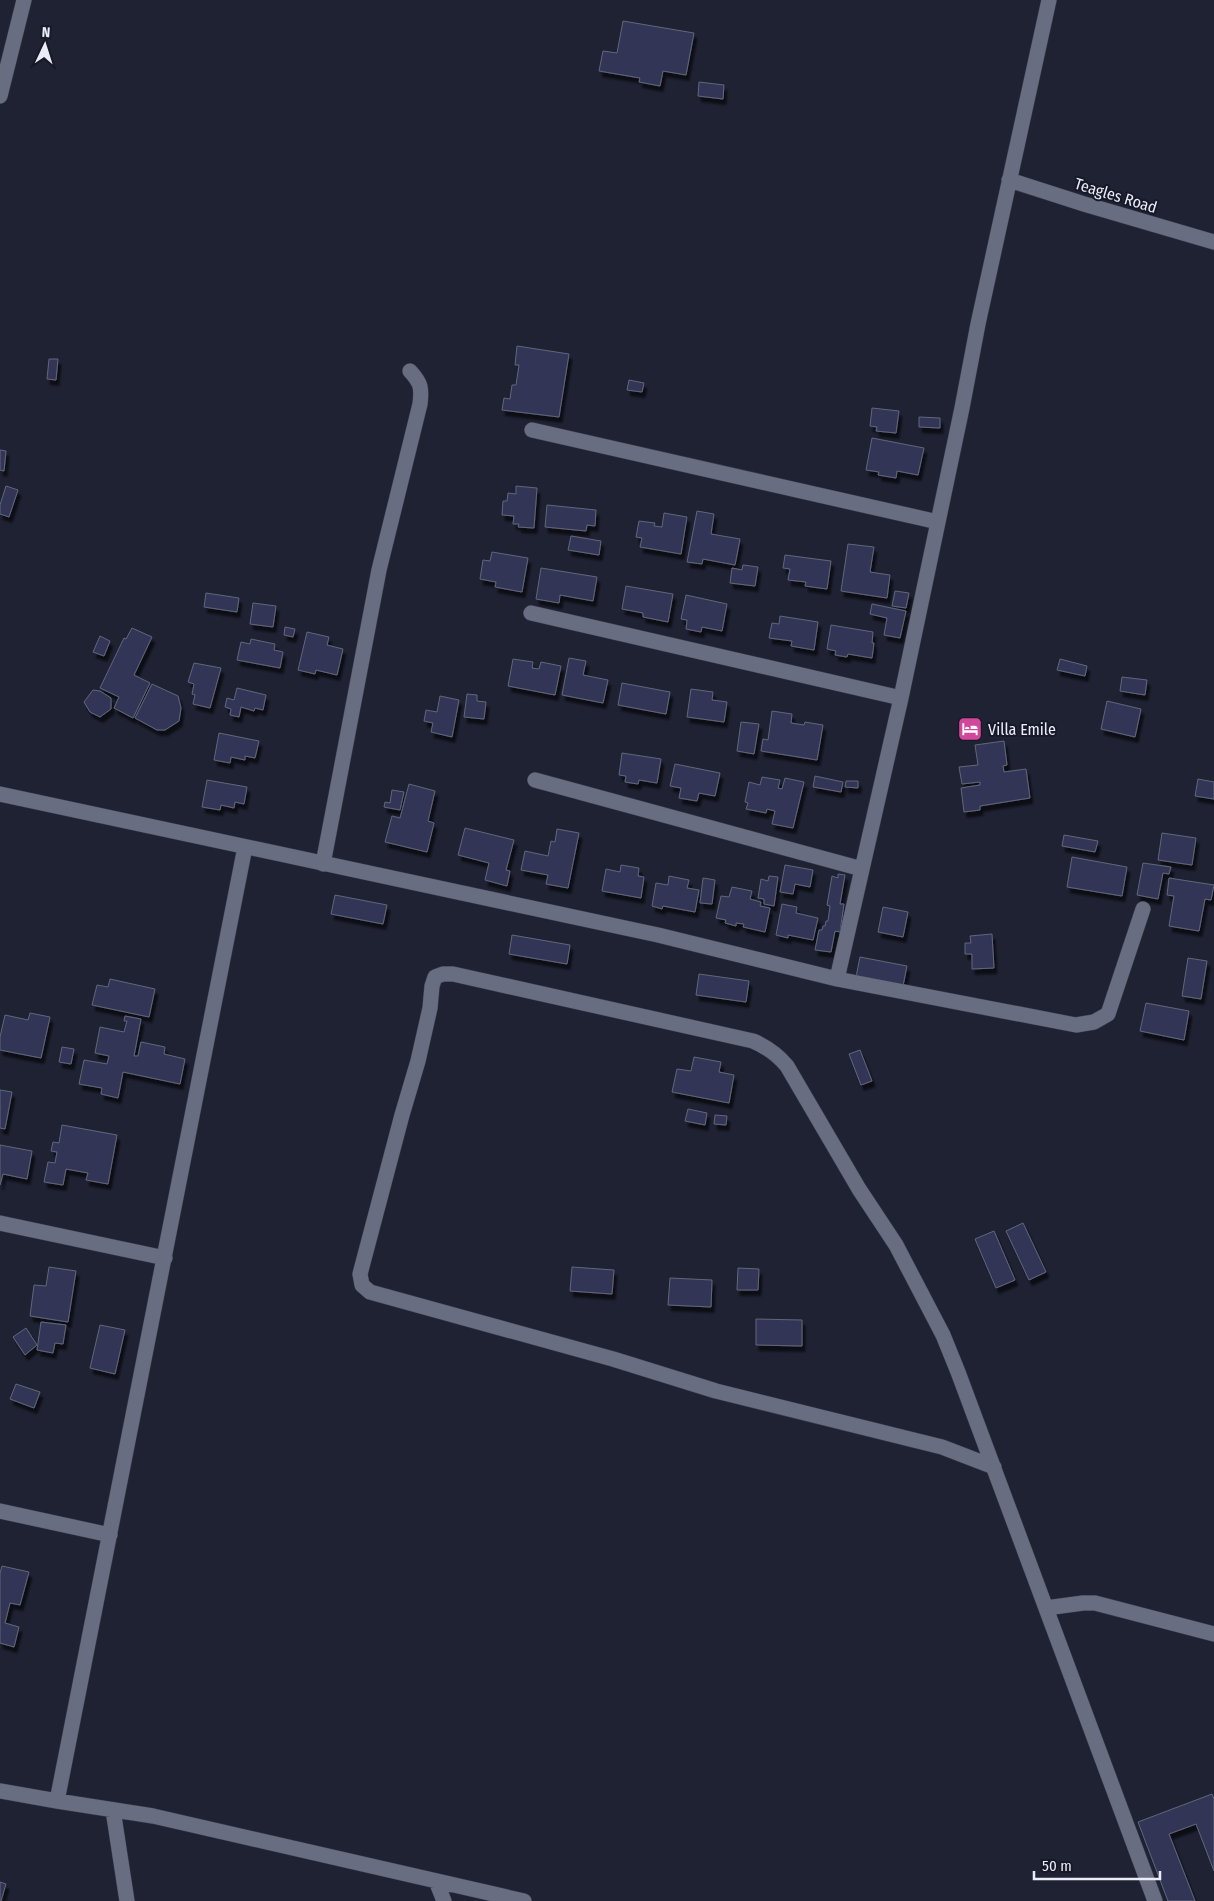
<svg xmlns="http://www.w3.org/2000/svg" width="1214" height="1901" viewBox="0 0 1214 1901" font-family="'Fira Sans Condensed',sans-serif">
  <defs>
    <filter id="shadow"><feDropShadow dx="3" dy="5.5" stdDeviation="1" flood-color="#0009"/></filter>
  </defs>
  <rect width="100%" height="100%" fill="#1f2233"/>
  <path fill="#313656" stroke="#62667a" filter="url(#shadow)" d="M623 21 694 33 686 75 663 71 660 86 639 82 640 78 599 71 603 51 617 53Z
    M699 82 724 85 723 99 698 96Z
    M517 346 569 354 559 417 502 410 504 398 510 399 512 385H516L519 365H515Z
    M49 359H58L56 380 47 379Z
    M629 380 644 383 642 392 627 390Z
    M872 408 899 411 896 433 876 431 877 427 870 426Z
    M919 417 940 418V428L919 427Z
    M872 438 924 448 918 475 897 471 896 478 878 475 879 472 866 470Z
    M0 450 6 451 4 471 0 470Z
    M6 486 18 490 9 517 0 514V505Z
    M516 486 537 488 534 528 518 527 519 524H513L514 516 502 515 503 501H507L508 493 516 494Z
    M547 505 596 510 595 526 587 525 586 531 545 527Z
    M697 511 714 514 711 534 740 539 735 565 703 559 702 564 687 562Z
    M664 513 687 517 681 554 640 547 642 538 636 537 639 521 655 523 654 526 662 527Z
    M571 536 601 541 599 555 568 550Z
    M848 544 874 547 870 572 890 575 887 598 841 591Z
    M492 552 528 558 522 592 495 587 496 582 480 579 483 560 490 561Z
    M785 555 831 561 827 589 805 586 806 582 788 580 790 569 783 568Z
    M743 565 758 567 755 586 730 583 732 568 742 570Z
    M541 568 597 577 593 601 560 595 559 603 536 599Z
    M626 586 673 594 668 622 643 617V613L622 609Z
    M895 591 909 593 906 608 892 606Z
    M206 593 239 598 237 612 204 607Z
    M686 595 727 604 722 631 702 627 701 632 686 629 687 620 681 619Z
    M253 603 276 606 273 627 250 624Z
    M872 604 906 611 900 638 884 635 887 618 870 614Z
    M780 616 818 622 814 650 791 646 792 641 769 638 772 623 779 624Z
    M831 625 873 632 872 643H874L872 658 848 654 847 657 835 655 836 651 827 649Z
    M285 627 295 629 293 637 284 635Z
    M132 628 152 637 134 675 150 683 133 718 114 708 119 697 100 688 124 638 126 639Z
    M307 632 329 637 327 645 343 649 337 675 316 670 315 674 298 670Z
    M100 636 110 641 104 656 93 652Z
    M251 639 275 644 274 650 283 652 280 668 237 660 241 642 250 644Z
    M569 658 586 661 583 675 608 680 603 703 562 695Z
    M513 659 533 662 532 668 539 669 541 662 561 666 555 695 508 686Z
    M1060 659 1087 666 1085 676 1057 670Z
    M194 663 221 668 210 708 193 704 195 695 192 694 194 684 188 682Z
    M1122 677 1147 680 1145 695 1120 691Z
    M622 683 670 692 666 714 618 705Z
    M152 684 178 696 181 708 179 721 165 730H157L135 718Z
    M237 688 266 695 263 710 255 708 254 711 241 707 239 717 230 715 231 709 225 707 227 698 234 700Z
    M691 689 713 692 712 700 727 702 724 722 687 717Z
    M93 690 100 691 111 698V709L100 717 90 712 84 702Z
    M467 694 477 695V701L486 702 484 719 464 717Z
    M440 696 459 700 452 737 431 732 433 723 424 721 426 710 437 712Z
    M1107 701 1141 709 1135 737 1101 729Z
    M772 711 792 714 791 723 804 725 805 722 823 725 817 760 761 751 763 739 768 740Z
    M741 722 759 724 754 754 737 751Z
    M219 733 259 741 255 758 245 756V760L231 757 230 763 214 760Z
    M1004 741 1007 765 1003 766 1004 772 1026 769 1030 798 980 806V810L964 812 961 788 980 785V782L962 784 959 767 978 765 975 745Z
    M622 753 661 759 657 783 639 780 638 784 625 782 626 776 619 775Z
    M675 764 720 773 715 796 699 793 697 801 679 798 681 788 670 786Z
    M815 776 843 782 841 792 813 787Z
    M762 777 780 780 778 788 782 789 785 778 804 782 793 828 772 824 775 811 767 809 766 813 746 809 748 803 745 802 749 782 760 785Z
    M1198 779 1214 782V799L1195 796Z
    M207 780 247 787 244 804 235 802 234 808 221 805 220 810 202 807Z
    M846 781H858V788L845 787Z
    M409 784 435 791 428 821 434 823 427 852 385 842 392 816 400 818Z
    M392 790 404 792 400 810 384 807 385 802 390 803Z
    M465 828 514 840 506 870 510 871 507 886 485 880 489 863 458 855Z
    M557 829 579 833 568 888 546 884 548 875 521 870 525 851 548 856 551 841 555 842Z
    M1162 833 1196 838 1192 865 1158 860Z
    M1064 835 1098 841 1095 852 1062 846Z
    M1072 857 1127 867 1122 896 1067 887Z
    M1143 863 1171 867 1169 874 1163 873 1158 899 1137 895Z
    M621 865 639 868 638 876 644 877 641 898 602 891 606 869 620 872Z
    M785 865 813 870 810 887 795 884 793 894 780 892Z
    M838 874 845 875 840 904H844L840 932 835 931 831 952 815 950 819 930H822L823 926H825L826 921H828L830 906 827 905 832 876 838 878Z
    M669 876 689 880 687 888 699 890 695 912 663 906 662 909 652 906 656 883 668 885Z
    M769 876 778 877 774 906 764 904V899L758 898 761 879 768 881Z
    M703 878 715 880 712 904 700 903Z
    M1169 878 1214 885 1211 900 1205 899 1199 931 1169 926 1174 896 1167 895Z
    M732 887 752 891 750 899 761 902 760 906 770 908 765 932 743 927 744 924 736 923V926L725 923 726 920 716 918 721 896 729 897Z
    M335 895 387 905 383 924 331 914Z
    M782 904 797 907 796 913 818 918 813 940 788 935V938L776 935Z
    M883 907 908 912 903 937 878 932Z
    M992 934 994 968 972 969V954H965V943H971L970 936Z
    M512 935 570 945 567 964 509 954Z
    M860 957 907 966 903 986 856 977Z
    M1188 958 1207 961 1201 999 1182 996Z
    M699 974 749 981 746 1002 696 995Z
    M110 979 155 989 149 1017 92 1005 97 985 108 987Z
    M1146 1003 1189 1011 1184 1040 1140 1031Z
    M30 1013 50 1017 41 1058 0 1050V1037L5 1015 28 1020Z
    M125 1016 141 1019 134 1056H138L141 1042 165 1047 164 1054 185 1059 180 1084 123 1072 118 1098 101 1094 102 1088 79 1084 84 1060 107 1064 109 1056 95 1053 100 1027 124 1032 127 1021H124Z
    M62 1047 74 1049 71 1064 59 1062Z
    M860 1050 872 1081 861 1085 849 1054Z
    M694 1057 721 1062 719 1072 734 1075 729 1103 672 1092 677 1069 691 1071Z
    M0 1090 12 1092 5 1129 0 1128Z
    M688 1109 707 1113 705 1125 685 1121Z
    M715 1115 727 1116 726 1125 714 1124Z
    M62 1125 117 1135 108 1184 86 1180 88 1173 66 1169 63 1185 44 1182 48 1162 55 1163 57 1152 51 1151 53 1142 59 1143Z
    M0 1145 32 1151 27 1179 3 1174 0 1185Z
    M1023 1223 1046 1272 1029 1280 1006 1231Z
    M994 1231 1015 1280 996 1288 975 1239Z
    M49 1267 76 1271 68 1322 30 1316 34 1285 46 1286Z
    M572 1267 614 1270 612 1294 570 1291Z
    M738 1268 759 1269 758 1290H737Z
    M670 1278 712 1280 711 1307 668 1305Z
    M756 1319 802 1320V1346L756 1345Z
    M41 1322 66 1325 63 1344 55 1343 53 1353 37 1350Z
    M100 1325 125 1330 115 1374 90 1368Z
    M26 1328 37 1345 25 1355 13 1337Z
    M16 1384 40 1392 34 1408 10 1399Z
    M2 1566 29 1572 20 1605 10 1603 5 1623 19 1627 14 1647 0 1643V1573Z
    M1212 1794 1214 1799V1871L1196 1824 1169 1834 1195 1901H1168L1138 1822Z
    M0 1882 6 1884 1 1901H0Z"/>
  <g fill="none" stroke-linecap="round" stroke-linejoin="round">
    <defs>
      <path id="minor" d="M0 96 24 0
        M1009 180 1084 204 1214 242
        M532 430 938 522
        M531 613 901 698
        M535 780 862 869
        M0 794 658 935 837 979 901 698 962 408 978 324 1049 0
        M245 847 57 1801 153 1816 524 1901
        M323 864 379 570 420 404C422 388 421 383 410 371
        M837 979 1076 1025 1094 1022 1108 1014 1143 909
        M0 1223 165 1258
        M994 1467 942 1447 716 1391 613 1359 370 1292 362 1285 360 1274 402 1115 418 1061 430 1008 432 986 435 977 443 974H453L753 1041C767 1047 777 1054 787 1066L859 1189 896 1245 943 1335 958 1372 1155 1901
        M0 1511 110 1535
        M1046 1608 1083 1603H1095L1214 1634
        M0 1791 57 1801
        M113 1810 127 1901
        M436 1881 444 1901"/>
    </defs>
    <use href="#minor" stroke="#3a3d4b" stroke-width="16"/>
    <use href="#minor" stroke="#696d81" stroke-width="15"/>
  </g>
  <defs>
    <symbol id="hotel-square" viewBox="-11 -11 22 22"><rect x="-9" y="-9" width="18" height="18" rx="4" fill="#d1479c" stroke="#161928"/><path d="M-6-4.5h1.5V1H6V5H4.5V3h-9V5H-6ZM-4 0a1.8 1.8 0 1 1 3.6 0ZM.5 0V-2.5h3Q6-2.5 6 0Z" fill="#fff"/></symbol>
  </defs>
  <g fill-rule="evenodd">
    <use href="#hotel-square" x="956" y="715" width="28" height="28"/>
  </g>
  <g text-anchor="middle" stroke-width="4" stroke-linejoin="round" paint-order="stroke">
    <g font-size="16" fill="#eaedf8" stroke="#161928">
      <text transform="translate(1116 195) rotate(17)" y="6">Teagles Road</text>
    </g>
    <g font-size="16" fill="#eaedf8" stroke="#161928" text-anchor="start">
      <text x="988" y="735">Villa Emile</text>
    </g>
  </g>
  <g transform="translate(45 45) rotate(4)" stroke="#161928" stroke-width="4" paint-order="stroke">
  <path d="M0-4L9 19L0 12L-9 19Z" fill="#eaedf8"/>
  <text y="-8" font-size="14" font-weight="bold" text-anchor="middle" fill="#eaedf8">N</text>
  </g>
  <path d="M1034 1871v8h126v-8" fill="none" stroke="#eaedf8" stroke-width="2.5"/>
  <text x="1042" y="1871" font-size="15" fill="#eaedf8" stroke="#161928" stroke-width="4" paint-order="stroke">50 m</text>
</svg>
